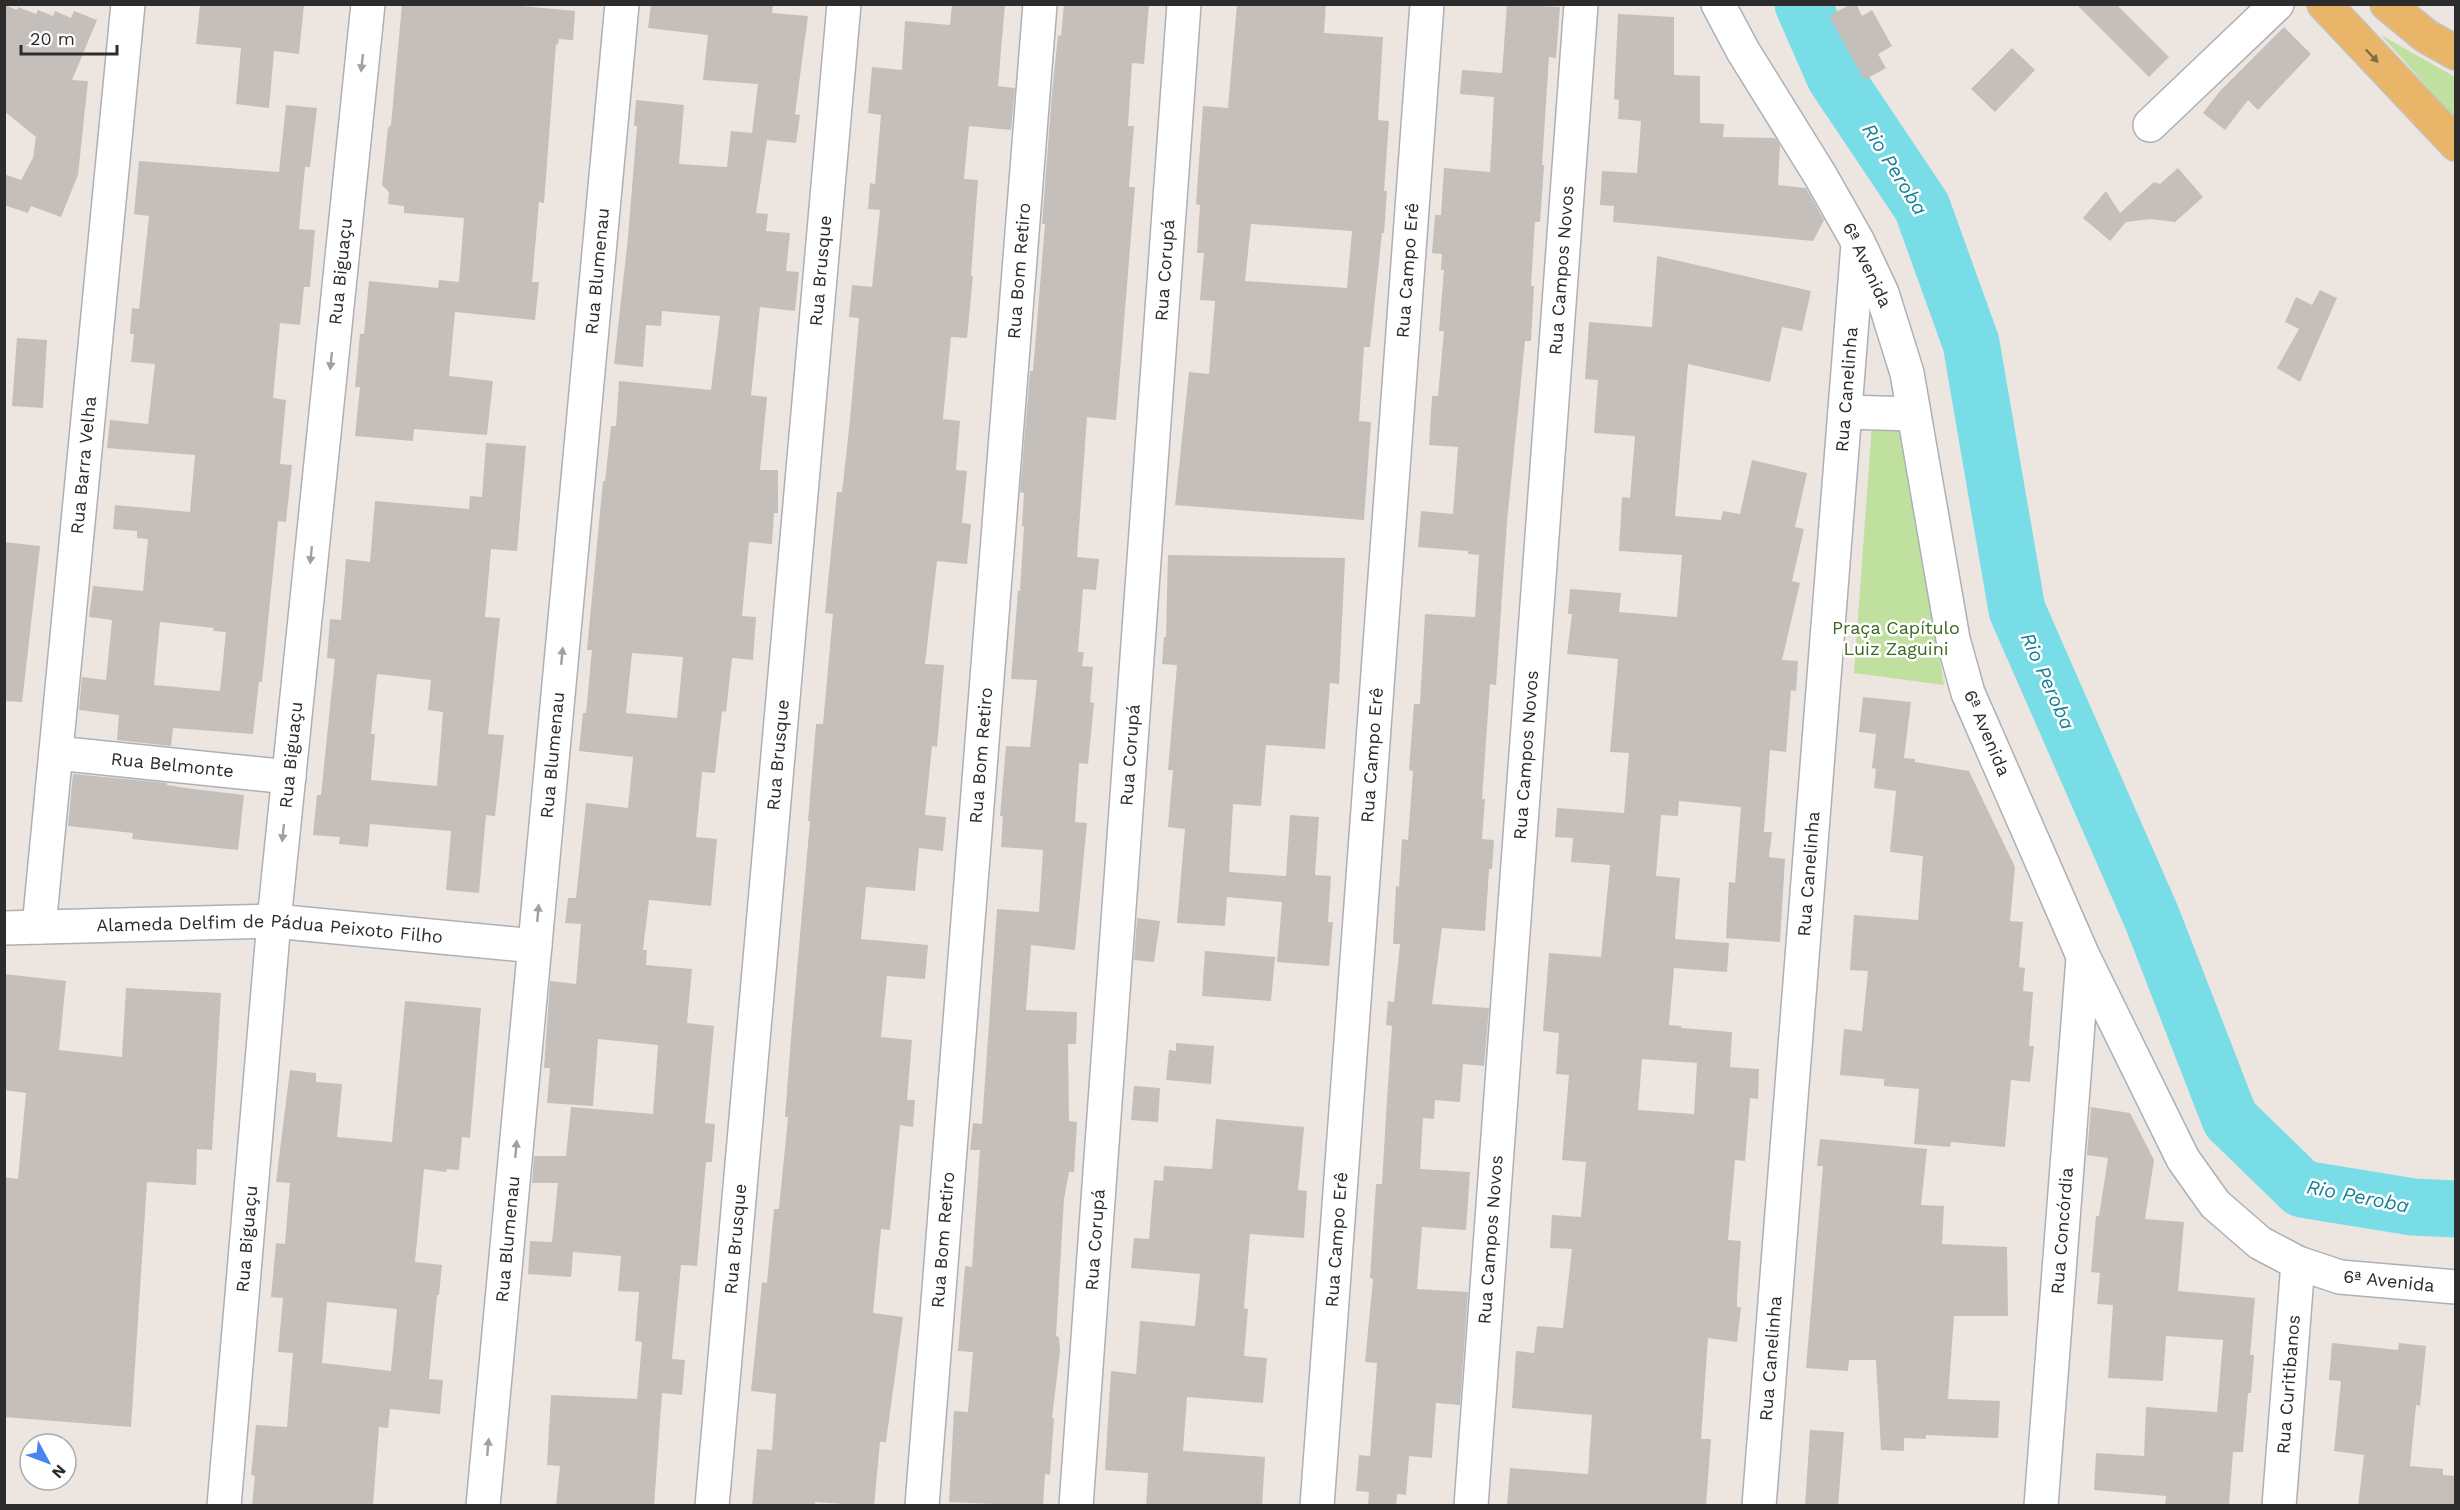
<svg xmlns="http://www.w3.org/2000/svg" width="2460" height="1510" viewBox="0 0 2460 1510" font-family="'Work Sans',sans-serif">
  <rect width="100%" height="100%" fill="#ede5df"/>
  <path fill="#c0e09f" d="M2381 35 2455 77V118Z
    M1901 421 1944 685 1854 673 1872 424Z"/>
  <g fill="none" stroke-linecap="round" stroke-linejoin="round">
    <path stroke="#79dde8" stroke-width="57" d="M1803 4 1835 77 1922 207 1971 343 2017 610 2152 918 2230 1119 2302 1189 2413 1207 2456 1209"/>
  </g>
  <path fill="#c5bfbb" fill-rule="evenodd" d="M200 4H304L299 54 274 51 269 108 236 104 241 48 196 44Z
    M402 4H501L575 11 573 40 559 39 558 45 556 44 544 203 539 202 532 282H539L535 320 455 312 449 376 493 381 487 435 414 429 413 441 355 436 360 387H355L360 334H364L369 281 438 288 439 280 459 282 464 218 404 213V206L388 204 389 192 382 185 388 128 391 125Z
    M651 4H773L772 13 808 16 795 114 800 115 796 143 767 140 756 213 768 214 766 231 790 233 786 271 799 272 795 311 760 307 751 395 767 397 760 470H778V513H774L772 544 749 542 742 616 756 617 753 660 732 658 726 712 722 711 715 773 702 772 696 837 717 839 711 906 649 900 643 950H647L646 965 692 969 687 1023 714 1026 705 1123 715 1124 712 1162H706L697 1266 681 1265 672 1359 685 1360 682 1395 662 1393 654 1506H556L560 1466 547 1465 551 1395 637 1399 642 1342 635 1341 639 1292 618 1291 621 1256 573 1252 571 1277 528 1274 530 1241 552 1242 558 1183H532L534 1156H566L571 1107 653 1114 658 1045 598 1039 593 1106 547 1103 550 1068H544L550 981 576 984 581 924 565 923 568 898H576L586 803 628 808 633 757 579 751 583 713H586L592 650H587L603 481H605L611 426H616L619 381 711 390 720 316 662 311 661 326 646 325 643 367 614 364 628 237 637 126H634L636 100 684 105 679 164 727 167 731 131 752 133 758 84 703 80 708 35 648 28ZM632 653 683 657 677 718 626 713Z
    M952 4H1005L998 86 1015 88 1011 130 969 126 964 179 978 180 971 276H973L967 338 951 337 943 419 960 421 956 470 967 471 962 523 971 524 967 564 937 561 925 664 944 665 937 747 932 746 925 815 946 817 943 851 919 848 915 891 866 887 861 939 928 945 925 979 887 976 881 1037 912 1040 907 1100H915L913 1127 900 1125 890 1230 881 1229 873 1313 903 1317 886 1442H880L874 1506 815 1502V1506H752L757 1449 772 1450 776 1394 751 1391 762 1282 767 1283 774 1209H779L788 1117H785L791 1038 810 821H808L816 724H823L833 614 825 613 837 492H842L850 420 859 318 849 317 852 285 872 287 880 210 868 209 870 183 875 184 881 115 868 113 872 67 902 70 905 21 950 25Z
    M1064 4H1149L1144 64 1132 63 1128 126H1134L1129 187H1135L1116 420 1087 417 1077 557 1099 559 1096 590 1083 589 1078 652H1084L1082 666 1093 667 1090 702 1094 703 1088 764 1079 763 1075 822 1087 823 1075 950 1031 945 1026 1010 1077 1012 1076 1044H1068L1069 1121 1077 1122 1074 1172H1069L1064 1199 1056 1336 1059 1337 1060 1351 1052 1418H1054L1050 1475 1045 1474 1043 1506 949 1502 954 1411 968 1412 973 1352 958 1351 965 1266 972 1267 980 1150H970L973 1123 982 1124 997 909 1039 912 1043 850 1001 847 1003 816H1000L1006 746 1030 747 1037 680 1011 679 1018 591H1020L1024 527 1022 526 1024 493 1020 492 1030 371H1033L1045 224H1042L1052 93 1058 35 1061 36Z
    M1237 4H1326L1324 33 1383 37 1378 120 1389 121 1384 191H1387L1384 233H1382L1370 347H1364L1359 421 1371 422 1364 520 1175 505 1189 372 1209 374 1215 301 1200 300 1204 253H1197L1200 205 1196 204 1203 106 1228 108ZM1251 224 1352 231 1347 288 1245 281Z
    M1507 4 1560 7 1556 58 1549 57 1542 165H1544L1540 222H1535L1531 286H1534L1531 341H1525L1507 522 1496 685 1490 684 1482 799H1485L1482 839 1494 840 1492 869H1489L1485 931 1442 928 1432 1004 1489 1008 1484 1066 1463 1064 1460 1102 1435 1100 1434 1119 1423 1118 1420 1169 1470 1172 1466 1230 1422 1227 1417 1289 1468 1292 1460 1405 1436 1403 1432 1458 1409 1456 1406 1495 1397 1494 1396 1506H1368L1369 1492 1356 1491 1359 1455 1370 1456 1377 1363 1365 1362 1373 1279 1370 1278 1376 1184H1382L1386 1115 1392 1026 1386 1025 1388 1001 1394 1002 1400 944H1393L1396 886 1399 887 1402 839 1408 840 1413 771 1409 770 1414 704H1420L1425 614 1475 617 1479 555 1468 554V551L1418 547 1421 511 1453 514 1458 447 1429 445 1432 396H1438L1444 331H1439L1444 270H1441L1442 254 1432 253 1435 215H1441L1444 168 1490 172 1494 97 1460 94 1462 70 1502 73Z
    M1851 4H1856L1862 16 1872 10 1892 46 1878 54 1886 68 1864 80 1829 16Z
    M2076 4H2116L2169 57 2149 77Z
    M4 5 17 10 18 7 36 14 38 10 53 16 55 11 71 18 74 11 97 20 72 80 88 81 78 175 61 217 31 206 28 213 4 205V174L21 180 33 158 36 137 4 111Z
    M1618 14 1674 17V75L1700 76V123L1724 124 1723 137 1775 138 1780 145 1778 185 1806 188 1824 220 1813 241 1613 222 1614 206 1600 205 1602 171 1637 173 1641 121 1618 119 1619 100 1614 99Z
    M2284 27 2311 54 2258 110 2248 100 2225 130 2203 113 2220 91Z
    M2012 48 2035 70 1995 112 1971 89Z
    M286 105 317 108 310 167H305L299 229 315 230 310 287H304L300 325 280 323 273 398 286 400 280 464 292 465 286 522 278 521 262 682H259L253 734 173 728 171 746 117 740 119 715 79 710 82 677 106 680 112 620 89 617 93 586 143 591 148 539 137 538V531L113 529 115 505 190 512 195 455 107 448 110 420 148 424 155 364 131 362 134 334H130L132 308 139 309 149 216 134 214 139 161 279 172ZM160 622 214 628 213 631 226 632 220 691 154 685Z
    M2178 168 2203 197 2175 222 2151 219 2126 222 2110 241 2083 218 2106 191 2120 213 2154 182 2160 184Z
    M1657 256 1811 291 1802 331 1782 327 1770 382 1688 364 1675 516 1721 520 1723 511 1740 514 1752 460 1807 473 1795 527 1804 529 1792 581 1800 583 1782 660 1798 661 1796 691 1791 690 1786 752 1770 750 1764 832H1772L1769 857 1785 859 1780 942 1726 938 1729 882 1735 883 1741 807 1679 801 1678 816 1661 815 1656 876 1680 878 1675 939 1729 943 1727 972 1674 968 1669 1025 1681 1026V1028L1732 1032 1730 1067 1759 1069 1758 1099 1750 1098 1745 1161 1735 1160 1728 1240 1741 1241 1737 1297V1307H1741L1737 1342 1708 1338 1701 1439H1711L1706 1506H1507L1510 1468 1588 1474 1592 1415 1512 1408 1516 1351 1534 1353 1537 1326 1563 1328 1572 1249 1550 1248 1552 1215 1581 1217 1586 1162 1562 1160 1569 1075 1556 1074 1559 1033 1543 1031 1549 953 1601 957 1610 865 1571 862 1573 838 1555 837 1557 808 1624 813 1629 753 1610 752 1618 659 1567 654 1572 614H1568L1570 589 1621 593 1619 612 1677 617 1682 555 1619 551 1622 497 1630 498 1635 436 1594 433 1598 380 1585 379 1589 322 1652 327ZM1642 1059 1697 1063 1694 1114 1638 1110Z
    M2320 290 2337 298 2300 382 2277 368 2299 329 2285 322 2296 297 2312 305Z
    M17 338 47 340 43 408 12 406Z
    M486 443 526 446 517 551 491 549 485 617 500 618 488 734 504 735 495 816 486 815 479 893 446 890 451 831 370 824 368 847 339 844 340 837 313 835 317 795H321L335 659 327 658 330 619 341 620 346 559 370 562 375 501 469 509 470 496 482 497ZM377 674 431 680 428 710 443 712 437 786 371 780 375 734H371Z
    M4 542 40 546 22 702 4 701Z
    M1168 555 1345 558 1339 684 1330 683 1325 749 1266 745 1261 806 1233 804 1229 872 1286 876 1290 815 1319 817 1315 875 1331 876 1328 922H1333L1329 966 1277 962 1282 902 1227 897 1225 926 1177 923 1185 829 1168 827 1173 770H1168L1177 665 1162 664 1164 637H1166Z
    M1863 697 1911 702 1904 758 1915 759V762L1969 771 2015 867 2010 921 2023 922 2019 967 2025 968 2023 991 2033 992 2029 1046H2034L2030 1082 2011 1080 2005 1147 1951 1142 1950 1147 1914 1144 1919 1089 1884 1086V1079L1840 1075 1844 1029 1862 1031 1868 971 1850 970 1854 915 1918 920 1923 856 1890 852 1896 791 1874 788 1876 769 1872 768 1876 734 1859 732Z
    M73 774 167 783V785L193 789 244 795 238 850 132 839 133 833 68 826Z
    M1137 918 1160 921 1154 962 1134 960Z
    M1205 951 1275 957 1271 1001 1202 996Z
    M4 974 66 981 59 1050 122 1057 126 988 221 993 212 1150 197 1149 196 1185 147 1182 131 1427 4 1417V1177L18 1179 26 1093 4 1090Z
    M405 1001 481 1008 470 1138 462 1137 459 1170 447 1169 446 1172 424 1169 415 1262 442 1265 439 1295H437L429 1379 443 1380 440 1414 390 1409 388 1428 379 1427 373 1506H252L255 1476 251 1475 256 1425 287 1427 293 1353 278 1352 283 1298 271 1297 276 1243 285 1244 290 1183 276 1182 290 1070 316 1073V1082L342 1084 337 1137 392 1142ZM327 1302 397 1309 391 1371 322 1363Z
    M1176 1043 1214 1046 1211 1084 1166 1080 1169 1050 1176 1051Z
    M1134 1086 1160 1088 1158 1122 1131 1120Z
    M2091 1107 2130 1113 2154 1160 2145 1219 2184 1222 2178 1291 2255 1298 2250 1355H2254L2251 1393H2248L2243 1452H2233L2229 1506H2165L2166 1496 2094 1490 2096 1453 2144 1456 2146 1407 2217 1412 2223 1340 2166 1336 2163 1381 2108 1378 2113 1305 2097 1304 2100 1273 2091 1272 2096 1216H2099L2108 1158 2087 1155Z
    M1216 1119 1304 1127 1298 1190 1307 1191 1304 1238 1250 1234 1244 1308 1248 1309 1244 1356 1267 1358 1263 1403 1187 1397 1183 1451 1265 1457 1262 1506H1146L1148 1473 1105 1470 1111 1371 1136 1374 1140 1321 1195 1326 1200 1274 1131 1268 1134 1238 1149 1239 1154 1180 1163 1181 1164 1166 1212 1169Z
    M1820 1139 1927 1149 1921 1205 1944 1206 1942 1244 2007 1247 2008 1316H1954L1948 1399 2000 1401 1998 1438 1926 1435V1439L1904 1438V1451L1881 1450 1876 1360H1849L1848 1371 1806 1368 1823 1166H1817Z
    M2332 1343 2398 1350 2399 1343 2426 1346 2420 1406 2416 1405 2410 1466 2443 1469V1475L2456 1476V1506H2358L2364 1455 2334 1451 2341 1381 2329 1380Z
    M1810 1430 1844 1432 1838 1506H1805Z"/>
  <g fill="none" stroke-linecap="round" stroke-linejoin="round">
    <defs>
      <g id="minor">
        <path d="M1718 4 1743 51 1820 175 1858 242 1882 293 1907 373 1953 639 1968 693 2083 956 2183 1159 2215 1204 2260 1243 2298 1263 2340 1277 2456 1287"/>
        <path d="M2150 125 2277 4"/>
        <path d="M1845 412 1914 414"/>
        <path id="s1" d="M56 753 289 777"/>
        <path id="s2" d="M39 927 128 4"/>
        <path id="s3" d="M4 928 274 921 535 946"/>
        <path id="s4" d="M224 1506 274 921 368 4"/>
        <path id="s5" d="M483 1506 622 4"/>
        <path id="s6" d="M712 1506 844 4"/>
        <path id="s7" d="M922 1506 1040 4"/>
        <path id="s8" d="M1076 1506 1184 4"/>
        <path id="s9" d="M1317 1506 1427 4"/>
        <path id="s10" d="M1471 1506 1581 4"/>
        <path id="s11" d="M1759 1506 1858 244"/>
        <path id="s12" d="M2041 1506 2083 958"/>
        <path id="s13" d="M2279 1506 2298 1263"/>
      </g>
      <path id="major" d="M2324 4 2456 144
        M2387 4 2426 36 2456 53"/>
    </defs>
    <use href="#minor" stroke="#acb0b7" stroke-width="36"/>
    <use href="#major" stroke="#c4c4c4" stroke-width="36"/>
    <use href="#minor" stroke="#fff" stroke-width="33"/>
    <use href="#major" stroke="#e9b568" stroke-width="33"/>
  </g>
  <defs><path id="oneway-solid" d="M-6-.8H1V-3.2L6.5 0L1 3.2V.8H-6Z" transform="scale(1.5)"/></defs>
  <use fill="#816a47" href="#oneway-solid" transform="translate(2372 56) rotate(46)"/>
  <g fill="#a0a0a0">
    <use href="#oneway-solid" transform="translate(362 63) rotate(96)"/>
    <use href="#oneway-solid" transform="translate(331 361) rotate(96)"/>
    <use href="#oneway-solid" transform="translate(311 555) rotate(96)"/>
    <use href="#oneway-solid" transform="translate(562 656) rotate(-85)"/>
    <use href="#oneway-solid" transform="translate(283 833) rotate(96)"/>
    <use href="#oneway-solid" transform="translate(538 913) rotate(-85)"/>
    <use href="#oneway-solid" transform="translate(516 1149) rotate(-85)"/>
    <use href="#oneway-solid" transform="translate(488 1447) rotate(-85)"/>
  </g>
  <g text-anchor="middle" stroke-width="5" stroke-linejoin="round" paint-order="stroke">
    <g font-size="18" fill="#2c2c2c" stroke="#fff">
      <text transform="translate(1867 265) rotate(65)" y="6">6ª Avenida</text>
      <text dy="6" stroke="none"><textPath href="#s8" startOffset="1239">Rua Corupá</textPath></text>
      <text dy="6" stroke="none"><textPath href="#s9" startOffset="1239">Rua Campo Erê</textPath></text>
      <text dy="6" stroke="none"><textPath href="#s10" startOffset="1239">Rua Campos Novos</textPath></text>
      <text dy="6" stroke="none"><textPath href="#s4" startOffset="1240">Rua Biguaçu</textPath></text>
      <text dy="6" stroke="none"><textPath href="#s5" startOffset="1240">Rua Blumenau</textPath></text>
      <text dy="6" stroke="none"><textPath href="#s6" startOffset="1240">Rua Brusque</textPath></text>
      <text dy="6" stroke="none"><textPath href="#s7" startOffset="1239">Rua Bom Retiro</textPath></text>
      <text dy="6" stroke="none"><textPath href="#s11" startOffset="1120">Rua Canelinha</textPath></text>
      <text dy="6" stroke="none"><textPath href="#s2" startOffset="464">Rua Barra Velha</textPath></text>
      <text transform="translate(1987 733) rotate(67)" y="6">6ª Avenida</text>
      <text dy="6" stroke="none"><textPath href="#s4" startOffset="754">Rua Biguaçu</textPath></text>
      <text dy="6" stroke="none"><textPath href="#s5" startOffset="754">Rua Blumenau</textPath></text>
      <text dy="6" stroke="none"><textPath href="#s6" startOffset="754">Rua Brusque</textPath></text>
      <text dy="6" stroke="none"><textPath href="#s7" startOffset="753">Rua Bom Retiro</textPath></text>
      <text dy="6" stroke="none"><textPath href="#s8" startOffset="753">Rua Corupá</textPath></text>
      <text dy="6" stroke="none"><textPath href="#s9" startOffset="753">Rua Campo Erê</textPath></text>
      <text dy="6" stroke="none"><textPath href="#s10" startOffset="753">Rua Campos Novos</textPath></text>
      <text dy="6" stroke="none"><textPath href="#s1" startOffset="117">Rua Belmonte</textPath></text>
      <text dy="6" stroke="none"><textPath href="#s11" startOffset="634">Rua Canelinha</textPath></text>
      <text dy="6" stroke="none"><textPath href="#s3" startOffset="266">Alameda Delfim de Pádua Peixoto Filho</textPath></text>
      <text dy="6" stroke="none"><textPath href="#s12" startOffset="276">Rua Concórdia</textPath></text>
      <text dy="6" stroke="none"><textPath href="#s4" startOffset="268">Rua Biguaçu</textPath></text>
      <text dy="6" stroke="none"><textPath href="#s5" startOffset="268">Rua Blumenau</textPath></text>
      <text dy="6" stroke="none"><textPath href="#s6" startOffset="268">Rua Brusque</textPath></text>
      <text dy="6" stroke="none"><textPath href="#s7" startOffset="267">Rua Bom Retiro</textPath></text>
      <text dy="6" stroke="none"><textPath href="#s8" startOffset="267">Rua Corupá</textPath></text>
      <text dy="6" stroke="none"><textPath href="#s9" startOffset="267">Rua Campo Erê</textPath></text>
      <text dy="6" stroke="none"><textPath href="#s10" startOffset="267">Rua Campos Novos</textPath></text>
      <text transform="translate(2389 1281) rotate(6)" y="6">6ª Avenida</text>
      <text dy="6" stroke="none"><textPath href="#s11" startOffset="148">Rua Canelinha</textPath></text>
      <text dy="6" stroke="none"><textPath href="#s13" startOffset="122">Rua Curitibanos</textPath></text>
    </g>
    <g font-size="18" fill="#3a661f" stroke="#fff">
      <text x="1896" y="634">Praça Capítulo<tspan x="1896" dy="21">Luiz Zaguini</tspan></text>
    </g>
    <g font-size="20" font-style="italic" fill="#168096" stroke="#fff">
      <text transform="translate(1895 169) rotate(58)" y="7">Rio Peroba</text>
      <text transform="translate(2048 681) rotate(66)" y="7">Rio Peroba</text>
      <text transform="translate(2358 1196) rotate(11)" y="7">Rio Peroba</text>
    </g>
  </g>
  <rect width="2460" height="1510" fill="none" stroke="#2c2c2c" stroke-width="12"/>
  <g transform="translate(48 1462) rotate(131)"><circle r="28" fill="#ffffff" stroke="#ababab" stroke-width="1.5"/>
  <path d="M0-4.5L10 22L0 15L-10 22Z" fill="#4985ef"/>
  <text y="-9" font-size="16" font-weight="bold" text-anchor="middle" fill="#2c2c2c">N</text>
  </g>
  <path d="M21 45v9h96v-9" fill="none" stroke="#2c2c2c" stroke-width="3"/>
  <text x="30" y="45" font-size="18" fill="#2c2c2c" stroke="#ffffff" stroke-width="4.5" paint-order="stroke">20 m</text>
</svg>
